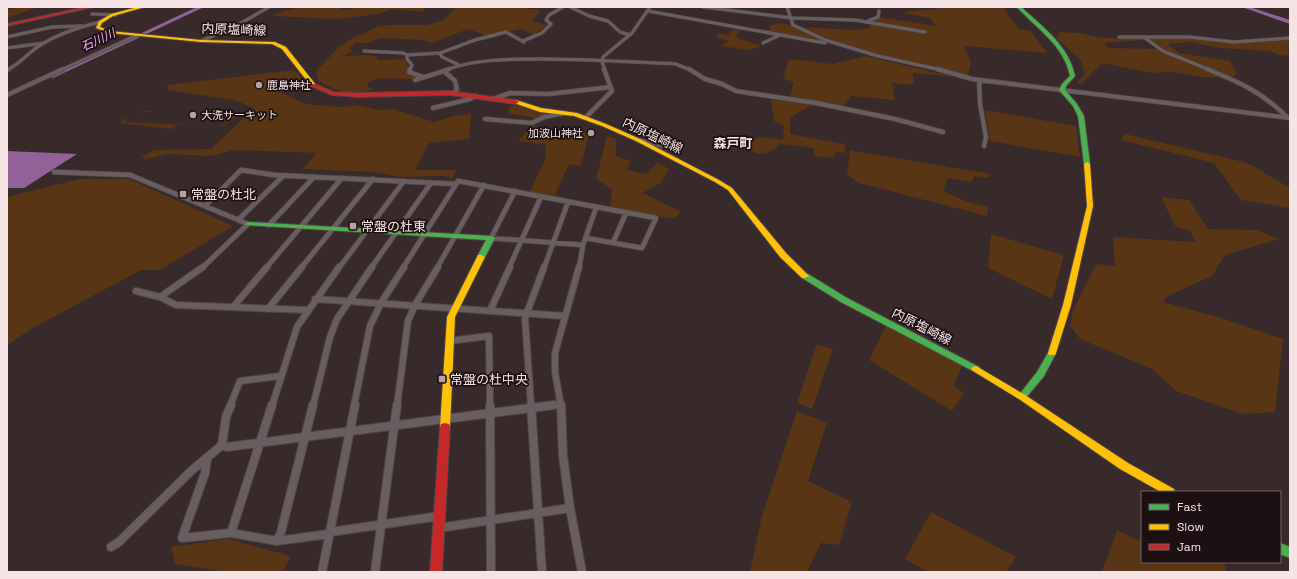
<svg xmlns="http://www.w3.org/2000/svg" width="1297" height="579" viewBox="0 0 1297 579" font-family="'Space Grotesk','Noto Sans JP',sans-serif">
  <rect width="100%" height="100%" fill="#38292b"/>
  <path fill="#573515" d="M21 7H39L7 18V10Z
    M301 7H340L343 10 365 7H425L423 12 393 9 379 14 336 19 273 16 280 12Z
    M457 7H512L541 10 532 21 547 25 534 35 521 29 487 36 468 29 432 43 423 40 380 38 368 43H355L350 48 352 51 344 56 370 55 377 57 378 60 404 59 408 66V72L415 76 414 79C397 80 383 75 368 82V87L374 89C353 96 337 92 318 81L316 71 339 47 354 37 363 34 376 27 388 25H427L443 20Z
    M934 7H1003C1010 14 1007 17 1017 25L1018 29 1031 31 1047 53 964 46 971 63 968 76C911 61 852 52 798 27L857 30 868 28 879 17 935 26 931 18 902 13 911 11 938 9Z
    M780 23 791 25 827 42 766 33 770 29 769 26Z
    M733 29 741 31 736 37 761 46 750 50 720 46 729 41 715 37 720 33 728 35Z
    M1059 32 1079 33 1104 38H1140L1145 40 1104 43 1108 48 1156 49 1223 77H1203L1172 72 1152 73 1102 63 1081 84 1076 83 1085 75 1080 59 1056 38Z
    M1185 37 1234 43 1290 39V50L1287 51 1290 56 1279 55 1269 51 1219 48 1191 42 1168 44 1179 53 1230 61 1237 73 1232 77C1213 69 1161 54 1150 39Z
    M865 56 955 77 913 73 914 85 892 83 895 100 852 96 844 106 790 96 794 82 783 79 789 59 833 64Z
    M295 70 302 79 280 87 282 93 303 103 315 105 344 107 356 105 378 110 393 109 434 122 453 116 471 114 469 139 429 143 415 170H456L452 179 445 176 399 177 374 172 303 169 316 153 234 150 211 156 168 154 146 159 141 157 154 150 211 149 254 108 234 100 168 90 167 85Z
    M771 100 813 104 790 118V134L844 144 846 153 836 152 833 158 814 156V148L780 144C770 155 757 158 747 146 758 133 768 138 783 140L784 126 774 121Z
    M518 104 528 109 556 114 552 118 541 121 527 116 509 114 508 107Z
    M985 110 1076 126 1080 157 990 141Z
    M146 111 157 112C147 112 129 111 125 122L216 126 224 124 232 117 223 113 201 114 222 112 240 114 223 126H217L178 125 171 129 119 123C127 117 136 112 146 111Z
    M532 125 561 137 575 130 589 134 581 166 569 164 554 197 529 193 545 160 546 145 518 141Z
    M1125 134 1248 163 1290 188V208L1241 200 1214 163 1121 140Z
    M607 136 616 139V156L631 161 627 170 646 174 658 163 669 169 662 182 643 193 681 212 674 219 610 207 612 189 596 179Z
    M850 150 990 174 989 178 974 176 971 182 948 178 943 191 968 202 988 207 987 216 859 183 847 175Z
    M79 179H129L233 226 160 270H141L33 328 7 345V197Z
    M1161 197 1189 200 1208 229 1257 230 1279 239 1225 255 1212 276 1168 296 1163 302 1218 317 1283 339 1275 412 1243 414 1176 391 1152 369 1080 339 1070 326 1073 310 1096 264 1115 266 1113 237 1196 242 1190 231 1175 226Z
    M991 234 1064 255 1052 299 988 268Z
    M886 326 945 353 962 365 954 386 964 393 952 411 869 360Z
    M817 344 833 349 812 409 797 403Z
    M797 411 827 423 808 481 852 502 839 545 821 543 807 572H750L761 520Z
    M931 512 1016 557 1006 572H927L905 559Z
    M1117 530 1142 542V562H1223L1228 572H1102Z
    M228 539 291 556 283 572H228L175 564 171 547Z"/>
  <path fill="#916197" d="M7 151 77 154 24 188H7Z"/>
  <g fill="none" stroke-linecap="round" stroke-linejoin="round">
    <path fill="#916197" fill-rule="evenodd" d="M197 7H204L53 78 48 77Z
      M1242 7H1250L1290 20V24Z"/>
    <defs>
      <path id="street-far4" d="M570 7 589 16 608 21 620 32 630 35
        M703 7 792 18 855 20 925 32
        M787 7 793 25 825 40 878 56 941 70
        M648 11 825 43
        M92 14 116 15
        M868 21 878 17 879 11
        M7 37 52 27 82 26
        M1119 37H1189L1234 42 1290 38
        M1145 38 1163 51 1210 70
        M201 41 234 27 269 7
        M523 41 542 33 551 24 546 20 549 15 563 7
        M763 43 778 36
        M7 48 44 43
        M364 51 403 53 407 55 440 53 475 40 506 32 524 42
        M440 53 442 57 459 65
        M407 55V59L412 65 410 70
        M7 70C20 64 28 53 39 46 57 34 80 27 100 22
        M61 70 137 35
        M446 70C475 59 508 59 539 59 585 59 630 62 676 64L690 70
        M605 70 602 62 603 57 632 33 650 7"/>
      <path id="street-far3" d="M410 69 409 72 423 77
        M449 69 444 71 455 81 457 89 454 93
        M689 69 705 79 722 84 736 91 816 103 895 119 943 132
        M937 69 972 79 1290 118
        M1207 69C1241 83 1262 92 1288 118
        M7 70 9 69
        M415 80 444 71
        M979 80 980 104 986 137 984 146
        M7 95 63 69
        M496 98 510 93 548 94 611 87
        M433 108 470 99 475 96
        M586 117 612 91 604 69
        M485 119 532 123 544 117 565 113
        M638 140 674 148"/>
      <path id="street-far2" d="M54 172 130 175 248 224 202 268
        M515 191 491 238 583 245
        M205 206 241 170 274 175 456 184
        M238 220 283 176
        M269 225 314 177
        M613 243 626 213
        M266 268 342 178
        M301 268 373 179
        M339 268 404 181
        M371 268 431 183
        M403 268 458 181 656 218 642 248 586 238
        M437 268 484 185
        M509 268 541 197
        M544 268 568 202
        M579 268 583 245 596 208"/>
      <path id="street-far1" d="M136 291 160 297 176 305 307 310
        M160 297 203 267
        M315 299 565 316
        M233 307 267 267
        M268 309 302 267
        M490 311 510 267
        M449 341 489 336 490 406
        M230 406 240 381 281 376
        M272 406 297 327 339 267
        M313 406 330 337 337 319 372 267
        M354 406 370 326 381 303 404 267
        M397 406 408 321 415 305 438 267
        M531 406 525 318 544 267
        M546 406 561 404
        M561 406 555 372V353L579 267"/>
      <path id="street" d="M490 405 491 572
        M531 405 542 572
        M561 405 563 456 570 508 582 572
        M222 445 227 447 554 405
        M207 459 205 473 182 538 231 533 277 541 329 534
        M439 528 570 508
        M330 532 440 516
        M231 533 272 405
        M277 541 281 532 313 405
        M111 547 119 542 191 471 222 445 226 417 231 405
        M322 572 355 405
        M375 572 397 405"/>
      <path id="fast" d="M1017 7H1021C1043 27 1069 46 1075 76L1066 86 1065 90 1077 104 1084 116 1090 164 1089 165H1085L1084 164 1078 116 1073 106 1059 90 1062 84 1070 76C1064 45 1037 29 1017 7Z
        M248 222 491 236 495 238 485 257 481 259 477 257 486 240 246 225 244 224Z
        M802 274H808L847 298 979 367 981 369 979 371H973L841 302 802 278 801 276Z
        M1052 350 1055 351 1056 353 1044 376 1025 399 1022 400 1019 399 1017 397 1019 395 1037 372 1049 351Z
        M1280 543 1290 547V558L1280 554Z"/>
      <path id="slow" d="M138 7H145L113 16 102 23 100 27 110 31 201 40 275 42 286 47 316 85 311 86 282 49 272 44 201 42 109 33 96 28 99 21 111 14Z
        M516 100 541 108 577 113 606 124 640 139 719 180 732 188 786 253 809 276 805 278H802L780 257 728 190 715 182 636 141 602 126 574 116 540 112 514 103V101Z
        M1087 162 1090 164 1093 206 1071 305 1056 353 1055 355H1049L1048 353 1063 305 1087 206 1084 164Z
        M478 255H481L485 257 455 317 450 427 449 430 445 431 441 430 440 427 447 317Z
        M976 366 1025 395 1128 463 1174 489 1175 492H1161L1120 469 1019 399 973 371 971 369 973 367Z"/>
      <path id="jam" d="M85 7H93L7 26V24Z
        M311 84H315L333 92 358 93 450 91 516 100 519 102 516 104 450 95 358 97 332 95 311 86Z
        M445 423 449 424 450 427 442 572H430L440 427 441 424Z"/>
    </defs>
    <use href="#street-far4" stroke="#524547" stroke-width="4"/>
    <use href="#street-far3" stroke="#524547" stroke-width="5.5"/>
    <use href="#street-far2" stroke="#524547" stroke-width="6"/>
    <use href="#street-far1" stroke="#524547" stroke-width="8"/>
    <use href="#street" stroke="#524547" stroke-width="10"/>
    <use href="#fast" stroke="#524547" stroke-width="2"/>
    <use href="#slow" stroke="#524547" stroke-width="2"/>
    <use href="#jam" stroke="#524547" stroke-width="2"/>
    <use href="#street-far4" stroke="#695e5f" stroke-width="3"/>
    <use href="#street-far3" stroke="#695e5f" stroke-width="4"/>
    <use href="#street-far2" stroke="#695e5f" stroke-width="4.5"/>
    <use href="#street-far1" stroke="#695e5f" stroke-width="6"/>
    <use href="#street" stroke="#695e5f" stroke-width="8"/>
    <use href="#fast" fill="#4caf50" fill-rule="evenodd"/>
    <use href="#slow" fill="#ffc107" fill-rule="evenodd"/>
    <use href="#jam" fill="#c62828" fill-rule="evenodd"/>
  </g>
  <g fill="#b4a2a4" stroke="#1d1012" stroke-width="1.5">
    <circle cx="259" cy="85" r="4"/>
    <circle cx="193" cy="115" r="4"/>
    <circle cx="591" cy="133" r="4"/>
    <rect x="179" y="190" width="8" height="8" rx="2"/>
    <rect x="349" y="222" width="8" height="8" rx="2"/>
    <rect x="438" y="375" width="8" height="8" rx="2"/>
  </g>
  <g text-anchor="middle" stroke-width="3.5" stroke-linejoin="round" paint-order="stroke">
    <g font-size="11" fill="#f6e3e5" stroke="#1d1012" text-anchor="start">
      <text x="267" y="89">鹿島神社</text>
      <text x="201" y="119">大洗サーキット</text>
      <text x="583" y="137" text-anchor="end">加波山神社</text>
    </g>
    <g font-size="12" font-style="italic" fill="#f4acff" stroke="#1d1012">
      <text transform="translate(98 40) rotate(-25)" y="4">石川川</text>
    </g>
    <g font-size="13" fill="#f6e3e5" stroke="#1d1012">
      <text transform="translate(234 29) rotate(2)" y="5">内原塩崎線</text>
      <text transform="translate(653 135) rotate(26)" y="5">内原塩崎線</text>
      <text transform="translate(922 326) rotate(27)" y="5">内原塩崎線</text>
    </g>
    <g font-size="13" font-weight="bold" fill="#f6e3e5" stroke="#1d1012">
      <text x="733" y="148">森戸町</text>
    </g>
    <g font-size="13" fill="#f6e3e5" stroke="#1d1012" text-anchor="start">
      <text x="191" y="199">常盤の杜北</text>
      <text x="361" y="231">常盤の杜東</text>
      <text x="450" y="384">常盤の杜中央</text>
    </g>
  </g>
  <rect width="1297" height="579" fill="none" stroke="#f6e3e5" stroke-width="16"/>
  <rect x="1141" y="491" width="140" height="72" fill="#1d1012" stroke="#746466"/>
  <rect x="1149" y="504" width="20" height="6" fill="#4caf50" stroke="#746466"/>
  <text x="1177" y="511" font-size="12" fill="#f6e3e5">Fast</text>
  <rect x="1149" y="524" width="20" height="6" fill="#ffc107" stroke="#746466"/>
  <text x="1177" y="531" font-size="12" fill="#f6e3e5">Slow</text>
  <rect x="1149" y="544" width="20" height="6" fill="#c62828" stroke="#746466"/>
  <text x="1177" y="551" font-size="12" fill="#f6e3e5">Jam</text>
</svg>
